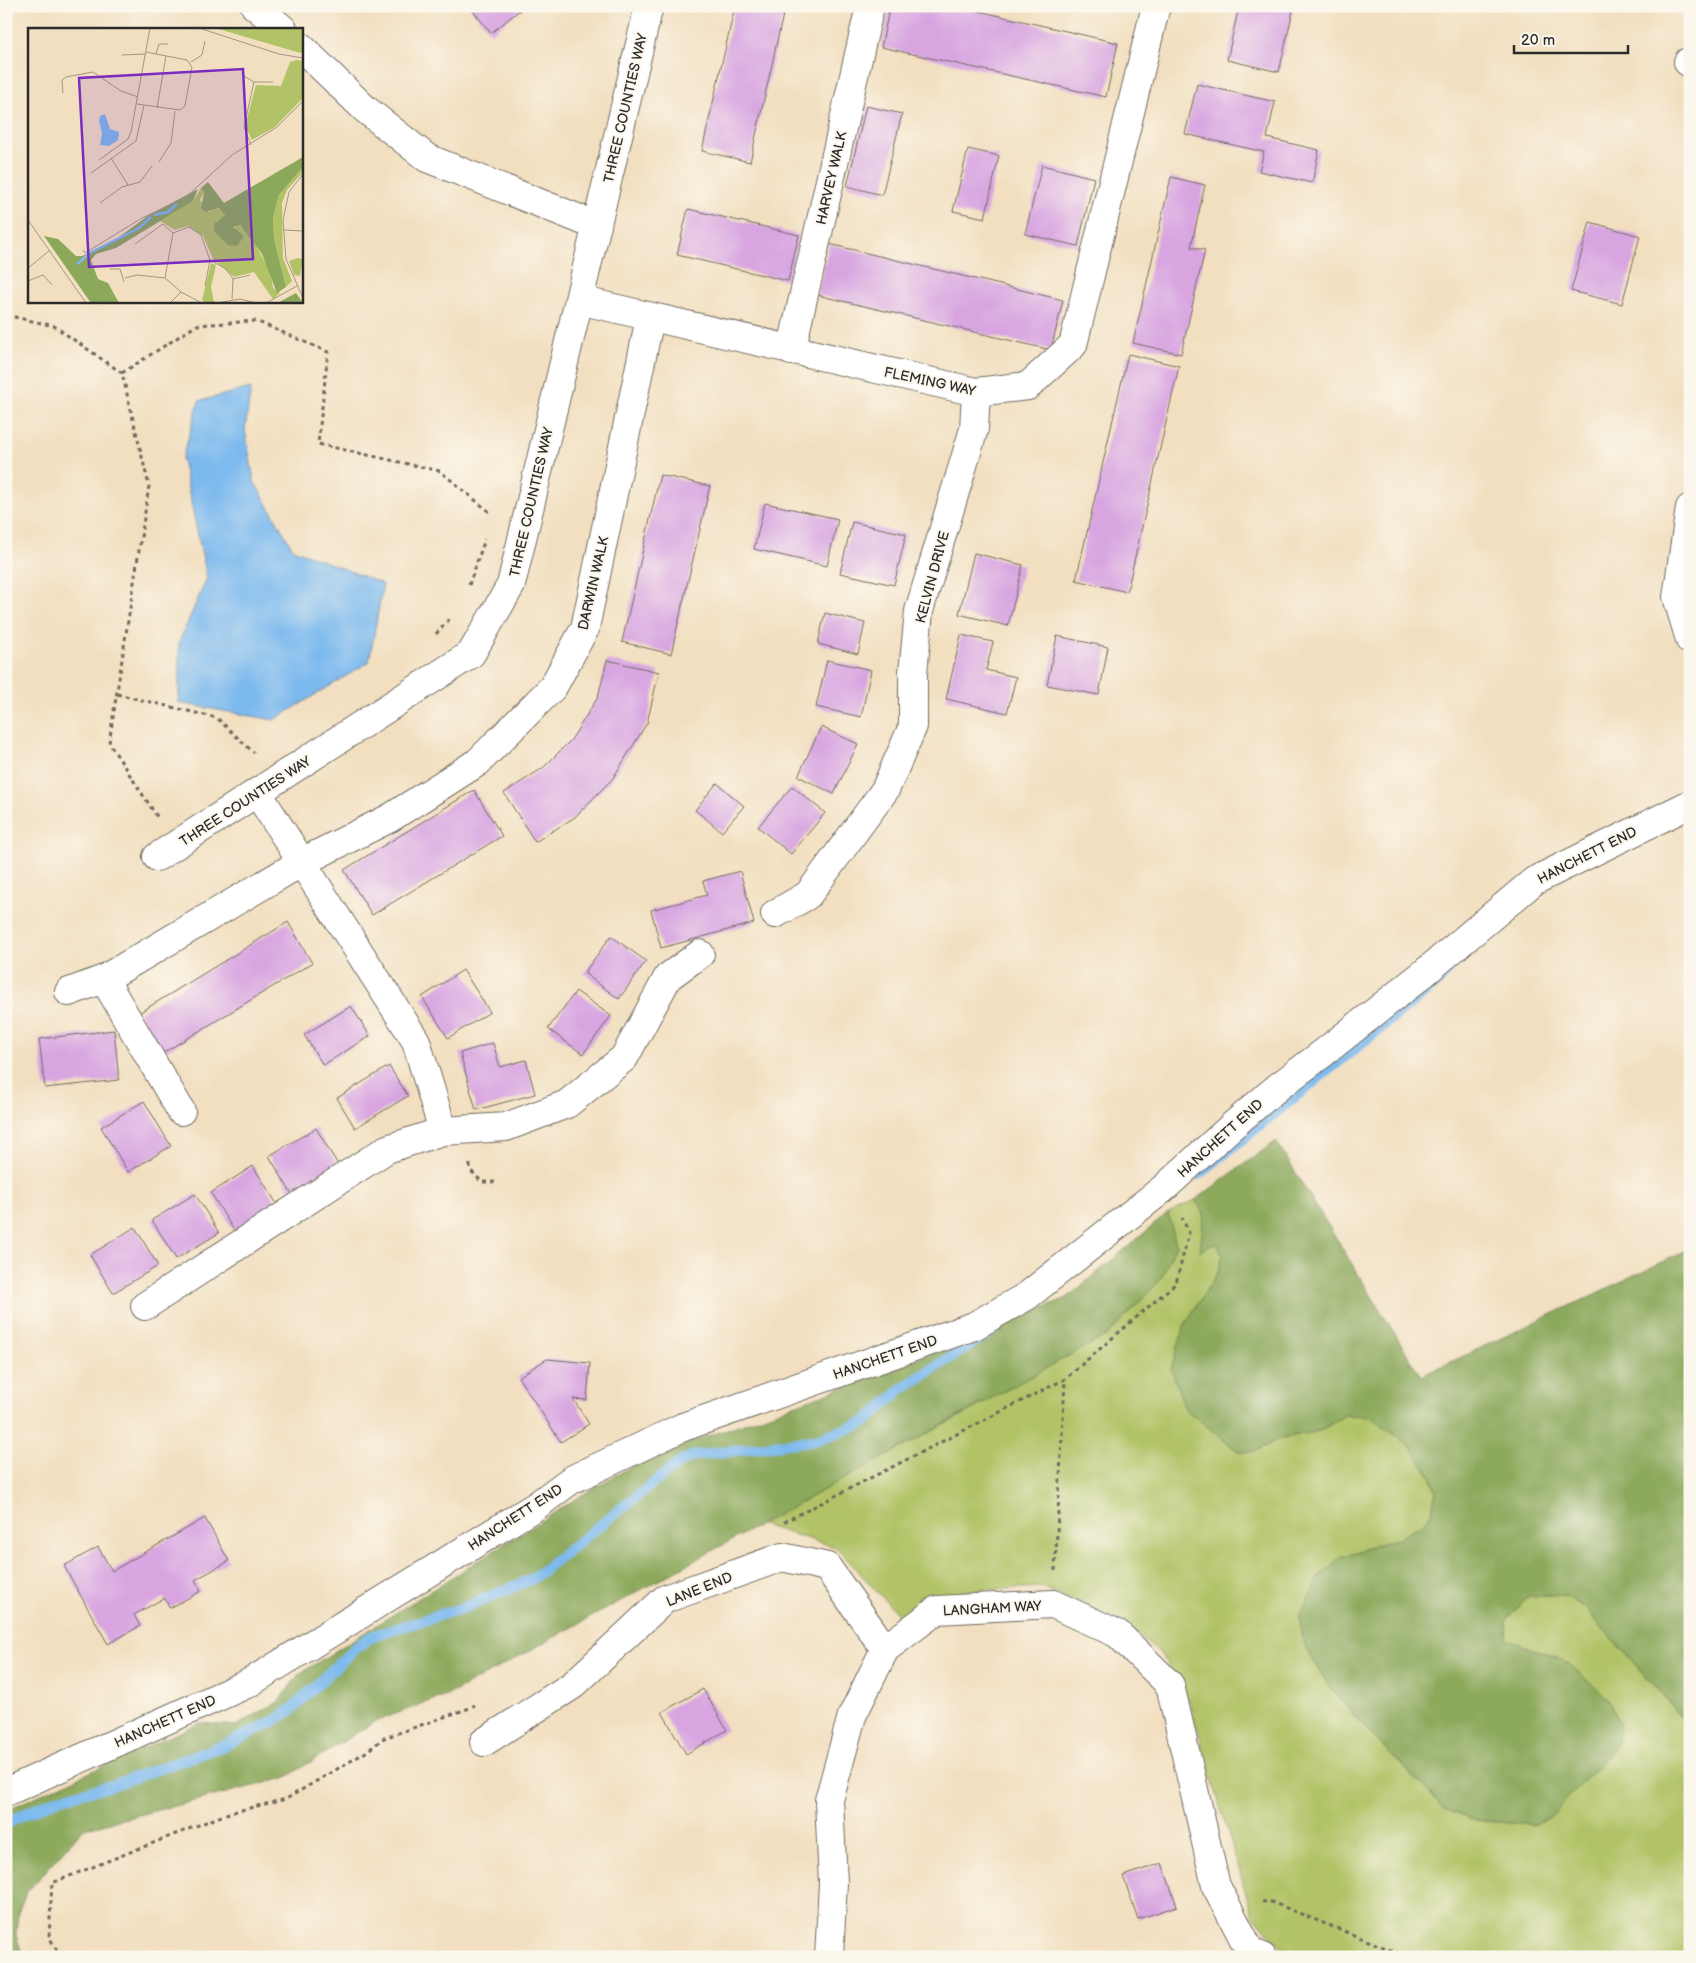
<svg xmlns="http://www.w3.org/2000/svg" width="1696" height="1963" viewBox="0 0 1696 1963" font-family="'Balsamiq Sans',sans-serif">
  <rect width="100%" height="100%" fill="#fbf7ec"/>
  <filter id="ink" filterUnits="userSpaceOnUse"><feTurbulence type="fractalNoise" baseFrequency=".02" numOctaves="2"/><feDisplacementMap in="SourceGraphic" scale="10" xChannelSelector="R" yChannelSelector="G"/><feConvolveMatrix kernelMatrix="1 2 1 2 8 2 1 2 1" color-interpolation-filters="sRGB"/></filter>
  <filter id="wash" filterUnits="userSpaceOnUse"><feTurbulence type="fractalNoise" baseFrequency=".0096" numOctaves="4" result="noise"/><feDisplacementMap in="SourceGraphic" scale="20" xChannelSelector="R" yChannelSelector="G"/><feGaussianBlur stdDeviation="1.12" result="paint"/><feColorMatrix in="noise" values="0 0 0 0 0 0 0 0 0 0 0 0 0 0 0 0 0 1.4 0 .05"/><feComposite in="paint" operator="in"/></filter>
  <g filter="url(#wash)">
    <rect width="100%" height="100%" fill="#f2dfc0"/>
    <path fill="#b1c366" stroke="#6e7748" d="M1195 1200 1204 1212 1201 1250 1216 1243 1223 1255 1219 1270 1184 1326 1213 1431 1239 1452 1256 1451 1281 1438 1320 1431 1345 1415 1370 1416 1411 1447 1431 1476 1436 1490 1432 1512 1424 1523 1401 1537 1340 1557 1311 1658 1332 1690 1370 1733 1445 1809 1472 1820 1534 1825 1558 1658 1508 1640 1506 1621 1528 1596H1565L1584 1607 1678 1713 1690 1736V1957H1302L1280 1946 1252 1914 1189 1700 1160 1653 1124 1622 1041 1587 962 1591 905 1622 836 1547 759 1524 983 1404 1176 1245 1168 1213Z"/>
    <path fill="#8ca95b" stroke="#5c6a43" d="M1276 1141 1421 1376 1690 1249V1736L1678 1712 1584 1607 1565 1596H1528L1506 1621 1508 1640 1558 1658 1575 1669 1608 1699 1620 1722 1616 1746 1554 1813 1534 1825 1472 1820 1445 1809 1370 1733 1332 1690 1311 1658 1301 1635 1300 1617 1318 1578 1340 1557 1401 1537 1424 1523 1432 1512 1436 1490 1431 1476 1411 1447 1370 1416 1345 1415 1320 1431 1281 1438 1256 1451 1239 1452 1185 1409 1171 1369 1184 1326 1219 1270 1223 1255 1216 1243 1200 1251 1204 1212 1195 1200Z
      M1168 1213 1176 1245 1161 1279 1109 1334 454 1692 374 1722 285 1778 83 1829 26 1893 18 1913 16 1935 23 1957H6V1810L200 1723 236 1726 278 1702 299 1674 582 1495 644 1459 875 1376 1067 1298Z"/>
    <path fill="#7bb9ee" stroke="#53728c" d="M251 388 245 430 254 481 293 549 383 584 369 662 274 720 179 703V642L207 578 182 459 199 401Z"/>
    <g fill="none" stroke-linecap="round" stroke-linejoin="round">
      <path stroke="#7bb9ee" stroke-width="11" d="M1199 1174 1439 981 1447 970
        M6 1825 14 1819 60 1798 110 1786 228 1744 274 1721 291 1710 355 1648 372 1636 463 1608 532 1579 679 1463 692 1456 815 1440 864 1423 903 1388 995 1329"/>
    </g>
    <g id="blocks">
      <path fill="#d8a5e1" d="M469 6H525L491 33Z
        M735 6H785L750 162 702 151Z
        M890 6H957L1118 43 1106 97 881 47Z
        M1239 6H1294L1279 72 1227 60Z
        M1197 84 1275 102 1267 138 1319 150 1312 183 1259 171 1264 152 1185 134Z
        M866 106 902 114 882 195 847 186Z
        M968 149 999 156 985 218 953 211Z
        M1042 165 1094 178 1078 246 1025 234Z
        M1171 177 1205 185 1191 247 1205 250 1181 354 1133 343Z
        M688 209 799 235 788 281 677 255Z
        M1590 222 1640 236 1622 304 1571 291Z
        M829 244 1063 300 1051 350 817 295Z
        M1128 354 1179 366 1127 592 1076 580Z
        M660 475 710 486 671 654 622 642Z
        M765 503 838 519 827 566 754 549Z
        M852 522 906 534 894 585 840 573Z
        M974 553 1023 565 1008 626 959 614Z
        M825 613 865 623 858 654 818 644Z
        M961 635 993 642 986 670 1016 677 1007 713 946 699Z
        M1057 636 1108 647 1099 695 1047 685Z
        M607 660 659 672 647 723 613 778 575 817 535 842 504 793 543 768 571 740 598 697Z
        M827 660 871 670 861 717 816 707Z
        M821 727 858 744 834 794 798 776Z
        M717 783 744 806 722 832 695 810Z
        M792 786 825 813 791 854 758 827Z
        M474 790 502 836 372 915 344 870Z
        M740 871 754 923 661 948 651 910 707 895 703 881Z
        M288 922 312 963 163 1053 139 1013Z
        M611 936 646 961 619 999 584 973Z
        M463 970 490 1012 448 1038 422 997Z
        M576 991 611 1016 583 1054 548 1029Z
        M351 1006 370 1036 323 1065 304 1035Z
        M114 1030 119 1080 45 1088 39 1039Z
        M493 1043 500 1067 526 1060 535 1094 476 1110 460 1053Z
        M389 1066 408 1096 355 1128 337 1098Z
        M144 1101 171 1146 128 1172 101 1127Z
        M316 1128 340 1168 293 1196 269 1156Z
        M253 1166 277 1204 234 1231 211 1193Z
        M195 1194 219 1233 176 1259 152 1220Z
        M135 1227 158 1266 113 1293 90 1255Z
        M547 1359 590 1363 587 1400 573 1399 589 1424 561 1442 518 1377Z
        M205 1518 229 1561 195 1580 201 1591 170 1608 164 1598 134 1615 140 1626 108 1644 64 1566 98 1547 112 1571Z
        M703 1689 727 1730 686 1754 662 1712Z
        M1162 1863 1177 1906 1138 1919 1123 1876Z"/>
    </g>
  </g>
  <g filter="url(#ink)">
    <use href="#blocks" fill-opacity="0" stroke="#716a5f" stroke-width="1"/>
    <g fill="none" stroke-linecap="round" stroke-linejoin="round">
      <defs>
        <path id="minor" d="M255 6 283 29
          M301 47 365 109 427 158 597 226
          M1688 62 1690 63
          M579 300 976 392 1028 386 1073 345 1156 6
          M791 351 870 6
          M1690 508 1677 597 1690 640
          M257 792 416 1041 443 1131
          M157 857 471 654 511 585 649 6
          M775 914 808 895 885 790 913 726V673L919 611 974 429 976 392
          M104 979 181 1111
          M69 992 104 979 302 862 390 818 478 762 553 687 585 628 650 318
          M145 1306 387 1149 443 1131 506 1127 567 1104 624 1058 668 977 700 954
          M484 1742 573 1685 665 1599 782 1557 827 1567 885 1649
          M6 1792 249 1683 536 1506 571 1480 683 1427 974 1326 1027 1296 1164 1188 1232 1126 1278 1087 1322 1054 1423 974 1534 881 1690 804
          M829 1957 833 1883 829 1800 852 1716 885 1649 937 1610 1053 1604 1118 1634 1170 1685 1216 1886 1250 1951 1262 1957"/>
      </defs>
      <use href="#minor" stroke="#716a5f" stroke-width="30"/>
      <path stroke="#716a5f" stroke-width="3" stroke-dasharray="4 4" stroke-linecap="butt" d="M6 315 54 326 122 373 149 486 109 743 158 818
        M122 373 197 325 256 321 328 352 318 444 440 471 492 514
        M469 585 485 539
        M436 634 452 616
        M117 694 217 718 254 753
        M470 1164V1170L482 1182H498
        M784 1522 1065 1379 1176 1283 1189 1233 1182 1218
        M1055 1571 1065 1380
        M1262 1902 1269 1901 1408 1957
        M61 1957 49 1937 52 1883 229 1813 286 1799 366 1752 384 1738 467 1709 475 1705"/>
      <use href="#minor" stroke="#fff" stroke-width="28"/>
    </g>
  </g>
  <g text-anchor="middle" stroke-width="4" stroke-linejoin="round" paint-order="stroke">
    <g font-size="14" fill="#2b2b2b" stroke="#fbf7ec">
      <text transform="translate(625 108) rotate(-77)" y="5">THREE COUNTIES WAY</text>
      <text transform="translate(831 178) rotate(-77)" y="5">HARVEY WALK</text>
      <text transform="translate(930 381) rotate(12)" y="5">FLEMING WAY</text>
      <text transform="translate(531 502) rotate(-77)" y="5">THREE COUNTIES WAY</text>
      <text transform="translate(932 577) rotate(-75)" y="5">KELVIN DRIVE</text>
      <text transform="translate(593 583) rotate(-77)" y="5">DARWIN WALK</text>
      <text transform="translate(245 801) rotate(-33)" y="5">THREE COUNTIES WAY</text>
      <text transform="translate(1587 855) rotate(-27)" y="5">HANCHETT END</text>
      <text transform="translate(1220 1138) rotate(-42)" y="5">HANCHETT END</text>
      <text transform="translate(885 1357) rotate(-19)" y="5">HANCHETT END</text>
      <text transform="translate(515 1517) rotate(-33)" y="5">HANCHETT END</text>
      <text transform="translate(699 1589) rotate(-22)" y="5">LANE END</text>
      <text transform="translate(992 1608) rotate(-3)" y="5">LANGHAM WAY</text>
      <text transform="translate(165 1721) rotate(-24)" y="5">HANCHETT END</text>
    </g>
  </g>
  <g transform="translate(28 28)">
    <rect width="275" height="275" fill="#f2dfc0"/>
    <path d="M187 0H275V25L269 24ZM269 32 275 33V70L247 99 224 112 217 98 228 57 253 58 262 34ZM275 139V144L259 162 254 175 255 230 264 253 258 259 246 211 245 190 251 167ZM173 160 176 165 172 172 180 184 191 180 197 185 196 190 188 193 215 206 205 201 210 196 222 207 243 245 245 260 252 265 245 271 226 244 206 249 185 231 175 208 160 198 147 202 132 193 165 173ZM270 230 275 231 272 248 266 247 261 233ZM183 235 188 237 183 259 186 275H178L174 272Z" fill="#b1c366"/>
    <path d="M275 129V139L251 167 245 190 246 211 258 259 249 265 234 226 212 197 205 199 216 208 209 218 200 217 186 203V196L197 187 191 180 178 184 173 180 176 165 173 160 180 154 196 175ZM170 161 165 173 88 220 68 226 63 232 70 251 80 255 91 275H63L16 208 30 211 48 228H54L83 215 121 187ZM268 265 275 275H251L253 273Z" fill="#8ca95b"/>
    <path d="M77 86 82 101 91 104 90 112 81 118 72 117 74 105 71 93 72 88Z" fill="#7bb9ee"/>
    <path fill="none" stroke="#7bb9ee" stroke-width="2.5" d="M126 187 140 184 149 176M49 236 62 225 111 200 123 189"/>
    <path fill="none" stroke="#a29784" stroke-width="1" d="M171 0 251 26 275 30M0 1 15 0M128 26 131 16H140M94 27 118 26M163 34 174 27 177 13M214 47 226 54H245M35 65 34 52 38 49 65 44 93 63 110 69M109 76 152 82 157 78 164 39 159 32 118 24M129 80 138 28M223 117 216 99 226 54M83 130 100 157M71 132 100 111 103 104 122 0M131 134 143 115 147 83M63 145 108 113 116 77M275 146 261 164 255 192 258 231 275 270M72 175 94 159 112 154 124 138M0 192 58 275M255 202 275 203M107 216 135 196 145 205M55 222 57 225 114 190 157 170 204 127 249 99 275 73M0 240 21 223M82 241H92L96 254M97 250 109 247 137 250M137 250 145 205 161 199 173 207 182 232 198 241 205 251 204 271M137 250 153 264 174 275M205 251 222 247M0 253 15 247 24 257M177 258 182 232M142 275 153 264M189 275 212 271 228 275M238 275 269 258"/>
    <path fill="#7b2cbf" fill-opacity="0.15" stroke="#7b2cbf" stroke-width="2.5" d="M215 41 225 231 61 239 51 50Z"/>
    <rect width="275" height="275" fill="none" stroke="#2b2b2b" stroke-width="2.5"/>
  </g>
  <rect width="1696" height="1963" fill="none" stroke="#fbf7ec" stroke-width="25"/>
  <path d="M1514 45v8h114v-8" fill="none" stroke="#2b2b2b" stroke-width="2.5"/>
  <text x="1521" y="45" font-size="15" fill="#2b2b2b" stroke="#fbf7ec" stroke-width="4" paint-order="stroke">20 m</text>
</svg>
